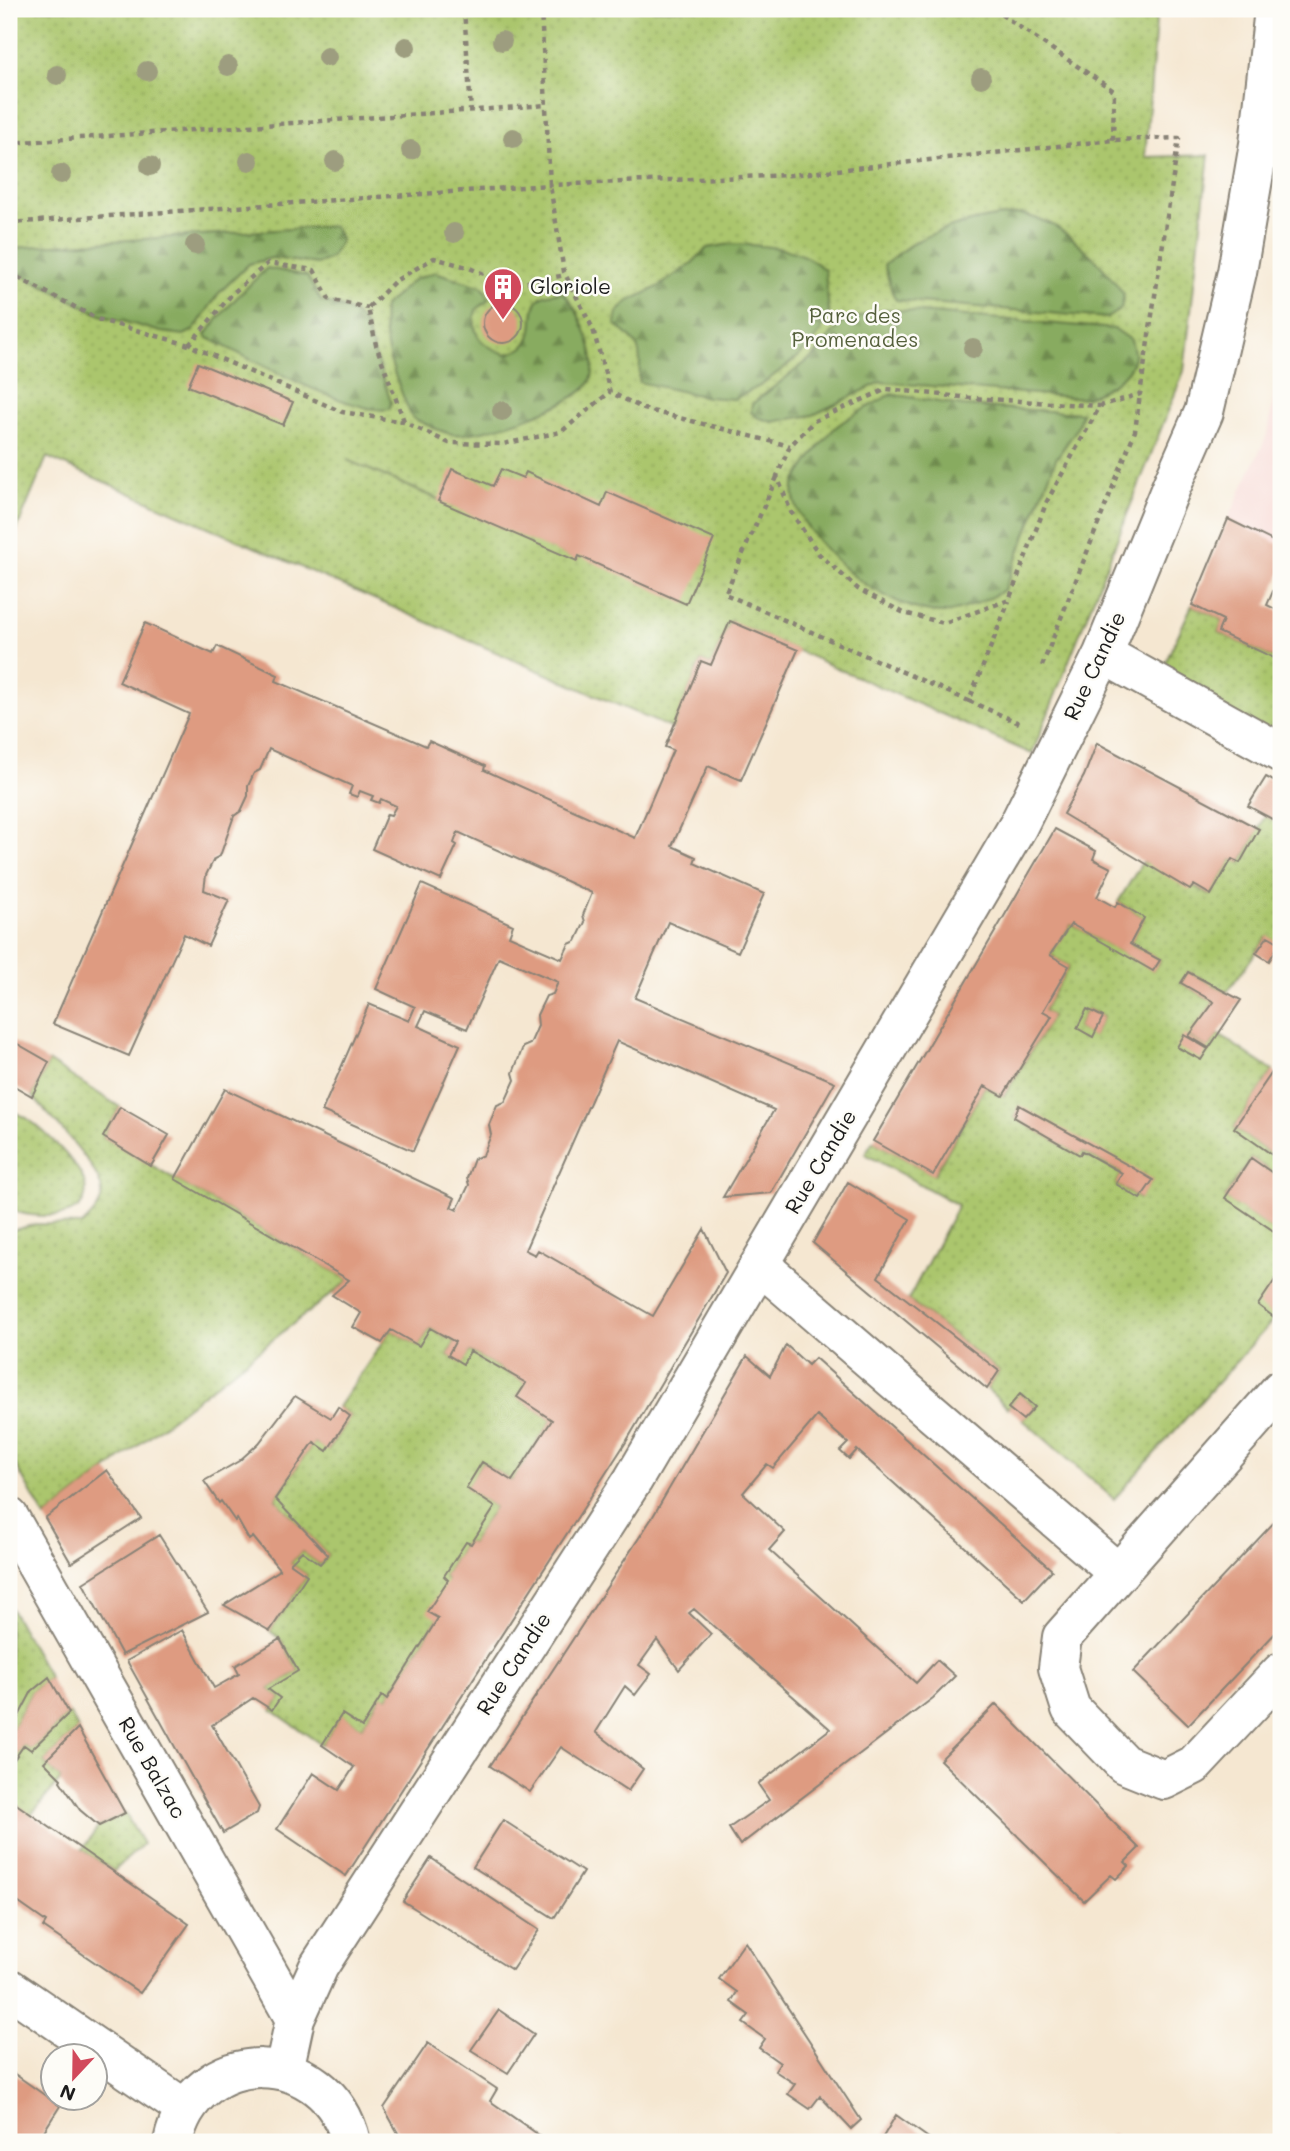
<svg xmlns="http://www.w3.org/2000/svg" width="1290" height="2151" viewBox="0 0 1290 2151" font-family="Mali,sans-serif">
  <defs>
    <pattern id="green-dots" width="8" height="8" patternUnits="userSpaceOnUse" patternTransform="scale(1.75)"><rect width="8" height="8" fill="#abc66d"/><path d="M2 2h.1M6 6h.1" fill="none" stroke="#93aa5e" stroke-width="1.8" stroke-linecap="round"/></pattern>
    <pattern id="forest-firs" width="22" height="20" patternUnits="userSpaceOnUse" patternTransform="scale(1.75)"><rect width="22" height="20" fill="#88ab60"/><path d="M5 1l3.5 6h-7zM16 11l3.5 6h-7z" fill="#6e8a4e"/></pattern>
  </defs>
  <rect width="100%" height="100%" fill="#fdfcf7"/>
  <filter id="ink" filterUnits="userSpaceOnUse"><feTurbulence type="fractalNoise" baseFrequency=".0143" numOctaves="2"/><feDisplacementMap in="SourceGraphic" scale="14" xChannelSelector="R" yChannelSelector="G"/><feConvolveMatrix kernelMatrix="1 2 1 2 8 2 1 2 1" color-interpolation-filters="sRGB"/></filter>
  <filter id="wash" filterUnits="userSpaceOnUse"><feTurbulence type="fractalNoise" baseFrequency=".00686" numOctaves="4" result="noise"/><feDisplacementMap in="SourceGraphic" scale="28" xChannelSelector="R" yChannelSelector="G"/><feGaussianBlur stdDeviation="1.57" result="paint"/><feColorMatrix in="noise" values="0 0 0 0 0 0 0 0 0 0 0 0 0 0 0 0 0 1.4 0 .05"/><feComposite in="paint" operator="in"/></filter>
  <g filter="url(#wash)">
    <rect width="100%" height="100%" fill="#f5e7d1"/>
    <path fill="#f7d0ce" d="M1281 344V545L1228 519 1268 433Z"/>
    <path fill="url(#green-dots)" stroke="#647144" stroke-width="2" fill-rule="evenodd" d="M9 9H1157L1145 157 1209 155 1184 371 1032 754 730 621 711 665 701 661 673 729 47 457 9 548ZM347 460 578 558V559L577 560Z
      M1192 605 1223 620 1218 632 1274 658 1281 655V744L1159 676Z
      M1265 816 1281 824V941L1280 943 1267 937 1227 992 1188 972 1181 983 1214 1002 1190 1037 1209 1048 1218 1034 1273 1071 1234 1128 1281 1161V1170L1277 1176 1251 1158 1225 1197 1281 1236V1276L1280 1275 1275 1318 1114 1499 1023 1420 1035 1407 1021 1394 1008 1408 987 1389 999 1371 908 1300 958 1205 865 1154 873 1141 934 1175 985 1086 1004 1096 1052 1016 1043 1011 1069 966 1050 955 1071 924 1153 970 1160 960 1130 944 1143 918 1118 902 1143 861 1211 895 1232 859 1241 863ZM1087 1009 1103 1017 1093 1036 1077 1028ZM1019 1106 1152 1180 1139 1199 1116 1184 1122 1173 1082 1151 1079 1154 1014 1117Z
      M49 1062 120 1107 103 1137 349 1280 45 1518 9 1453V1231L37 1224 82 1225C91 1216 102 1206 102 1193 102 1168 49 1116 32 1096Z
      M9 1110C15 1113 23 1115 28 1119 44 1130 81 1166 85 1184 93 1224 30 1219 9 1209Z
      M430 1328 455 1342 448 1355 462 1363 470 1351 526 1383 518 1397 552 1420 512 1481 482 1462 467 1488 495 1507 471 1544 466 1542 444 1576 448 1580 438 1618 387 1699 381 1696 362 1727 342 1715 322 1745 272 1710 280 1698 268 1689 298 1671 280 1639 270 1631 307 1575 290 1563 302 1551 320 1564 328 1555 275 1499 314 1442 328 1450 350 1416 338 1407 391 1330 419 1346Z
      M9 1605 49 1677 32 1691 9 1735Z
      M69 1713 78 1728 44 1762 61 1779 31 1815 9 1799V1767L24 1745 31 1750Z
      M125 1813 143 1844 114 1871 82 1850 99 1826Z"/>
    <path fill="url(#forest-firs)" stroke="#52643e" stroke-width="2" d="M1022 214C1033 218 1048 221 1058 228 1083 245 1106 269 1124 294L1121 309 1107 318 896 300C889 289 889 277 884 265 894 258 904 248 915 242 948 225 985 217 1022 214Z
      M334 226 341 240 331 258 317 264 272 258 249 264 219 293 194 330 184 335 161 332 101 315 13 270 9 264V249L25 247Z
      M731 244C765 246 798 245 825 270L829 313 818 336 798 357 760 386 734 399 707 397 639 382C641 348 642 346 615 324L617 313 627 302 658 287 692 263 707 248Z
      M267 268 307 276 321 301C340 307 353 308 365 326L391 402 390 409C356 417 243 355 208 338L206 335C223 310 245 289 267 268Z
      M435 272 483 287 489 299 476 310C470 336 482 346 506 354 510 353 518 351 522 348 546 329 515 290 564 293 579 311 602 359 590 382 580 404 475 439 452 434 439 432 425 423 412 418 398 385 380 343 384 306L413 280Z
      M885 309 1115 329 1131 340C1132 344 1135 353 1134 357 1130 379 1103 390 1085 398L881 382 813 415 772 422 757 417 751 412 752 404 815 355 842 322Z
      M891 394 962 406 1082 413 1076 430 1056 459 1004 590C989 599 962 611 944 613 919 614 885 597 865 584 841 569 784 514 795 483 799 473 828 434 836 427 850 415 875 404 891 394Z"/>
    <g id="blocks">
      <path fill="#de9b81" d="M483 323a20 20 0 1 1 40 0a20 20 0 1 1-40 0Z
        M198 363 293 402 283 425 188 386Z
        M452 469 493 486 501 469 523 478 526 472 601 507 607 492 714 539 686 604 579 556 577 561 438 501Z
        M1228 519 1281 545V573L1267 605 1281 612V655L1274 658 1218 632 1223 620 1192 605Z
        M730 621 798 650 741 780 708 766 672 846 696 857 694 863 764 894 738 952 668 922 635 998 835 1082 771 1193 723 1197 774 1110 617 1041 525 1250 535 1255 538 1250 653 1316 704 1229 726 1273 626 1442 346 1876 277 1829 313 1773 339 1790 354 1767 322 1745 342 1714 362 1727 382 1695 387 1699 438 1618 427 1612 448 1580 444 1576 466 1542 471 1544 495 1507 466 1488 482 1462 512 1481 552 1420 517 1397 526 1383 470 1351 463 1364 448 1355 455 1342 430 1328 419 1346 391 1330 382 1343 353 1327 361 1313 332 1295 349 1280 175 1179 225 1089 455 1198 451 1207 457 1210 469 1185 467 1178 474 1159 483 1155 491 1135 489 1125 497 1105 505 1102 515 1080 513 1073 523 1047 530 1044 538 1026 537 1015 546 996 553 994 558 982 499 957 467 1029 425 1011 418 1026 460 1045 413 1151 322 1111 369 1004 409 1021 415 1007 376 989 422 884 513 925 509 936 562 959 569 944 576 941 585 922 583 915 592 893 458 832 454 843 457 845 441 880 372 849 387 814 391 815 396 806 381 799 379 803 371 800 373 796 360 791 357 797 349 794 352 786 269 749 260 770 254 773 248 786V796L241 811 234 816 220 856 214 859 206 875 204 890 229 900 208 946 184 934 129 1056 53 1024 189 714 119 682 145 623 213 654 217 646 278 675 276 681 426 746 429 741 485 766 484 770 635 838 673 750 665 747 701 661 711 665Z
        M1097 743 1259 829 1240 863 1232 859 1211 895 1194 885 1190 890 1063 814 1084 776Z
        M1266 777 1281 785V824L1248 806Z
        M1055 829 1096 851 1093 859 1111 868 1097 897 1115 907 1118 902 1144 918 1130 944 1160 960 1153 971 1071 924 1050 955 1069 966 1043 1011 1052 1016 1003 1096 985 1086 933 1175 873 1141Z
        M1268 936 1280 943 1269 961 1256 953Z
        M1188 972 1241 1000 1209 1048 1189 1036 1214 1002 1181 983Z
        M1087 1009 1103 1017 1093 1037 1077 1028Z
        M1184 1035 1208 1049 1201 1060 1177 1047Z
        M9 1039 49 1062 32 1096 9 1083Z
        M1273 1071 1281 1077V1161L1234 1128Z
        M1019 1105 1128 1165 1153 1180 1140 1199 1116 1184 1122 1173 1082 1151 1080 1155 1014 1117Z
        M120 1107 169 1135 151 1166 103 1137Z
        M1251 1158 1277 1176 1281 1170V1236L1225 1198Z
        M848 1182 910 1219 878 1277 999 1371 987 1389 813 1243Z
        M1279 1274 1281 1276V1311L1275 1318 1258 1305Z
        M786 1345 808 1365 815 1358 1052 1570 1024 1600 857 1450 849 1459 840 1451 848 1443 817 1416 773 1468 767 1464 743 1493 785 1532 769 1550 916 1683 937 1660 955 1676 933 1698 740 1845 729 1828 769 1800 758 1784 830 1729 694 1609 689 1613 711 1634 679 1670 657 1640 639 1665 651 1674 635 1695 625 1686 596 1732 643 1769 628 1791 561 1747 530 1792 490 1766 652 1518 747 1356 770 1376Z
        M1020 1394 1035 1407 1023 1420 1008 1408Z
        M295 1396 331 1418 338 1407 350 1416 327 1451 314 1442 275 1499 328 1555 320 1564 302 1551 290 1563 307 1575 270 1631 224 1605 280 1570 253 1537 249 1540 237 1519 235 1521 221 1501 219 1503 204 1481 239 1461 259 1443Z
        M107 1470 141 1518 71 1563 45 1518Z
        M1281 1515V1627L1188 1725 1133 1672Z
        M159 1535 208 1612 122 1655 83 1583Z
        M182 1630 214 1688 239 1674 235 1666 280 1639 298 1671 268 1689 280 1698 272 1710 253 1698 212 1725 259 1807 257 1813 223 1833 127 1661Z
        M49 1677 69 1713 31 1750 24 1745 9 1767V1735L32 1691Z
        M996 1704 1139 1848 1125 1862 1129 1866 1116 1879 1111 1875 1084 1901 940 1760Z
        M78 1728 125 1813 99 1826 80 1810 60 1781 61 1779 44 1762Z
        M9 1799 189 1924 140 1993 43 1927 46 1922 9 1896Z
        M503 1820 583 1872 554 1918 473 1867Z
        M431 1858 539 1930 512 1970 403 1901Z
        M745 1942 861 2120 851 2129 820 2096 810 2109 788 2094 795 2084 775 2071 780 2063 759 2048 765 2039 743 2023 749 2015 731 2002 737 1992 719 1979Z
        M499 2010 534 2034 508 2073 471 2050Z
        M428 2043 497 2089 490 2101 549 2142H403L384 2108Z
        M9 2070 60 2106 37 2142H9Z
        M896 2115 930 2139 935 2142H880Z
        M1111 2134 1125 2142H1106Z"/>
    </g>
  </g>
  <g filter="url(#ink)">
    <use href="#blocks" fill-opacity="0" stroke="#888276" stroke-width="2"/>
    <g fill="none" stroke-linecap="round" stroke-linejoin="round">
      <defs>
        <path id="minor" d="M1103 654 1281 753
          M760 1265 1117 1572
          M1281 1389 1062 1637 1058 1668 1071 1709 1124 1764 1164 1780 1194 1765 1281 1672
          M9 1517 295 2019
          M9 1988 185 2109
          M284 2070 295 2019 319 1966 633 1480 1018 826 1103 654 1172 485 1204 412 1237 272 1259 144 1274 9
          M173 2142C194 2043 328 2044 351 2142"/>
      </defs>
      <use href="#minor" stroke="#888276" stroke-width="42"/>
      <path stroke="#888276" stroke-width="4.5" stroke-dasharray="5 5" stroke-linecap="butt" d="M464 9 471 111
        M541 9 550 185 564 272 593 329 610 392 644 409 790 446
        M993 9 1114 91 1113 140
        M9 143 547 105
        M9 223 550 185 791 175 1113 140 1179 138 1140 394 1100 406 1047 501 1009 600 944 623 904 613 858 589 819 554 791 512 777 476 790 446 814 421 887 389 971 398 1100 406
        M9 273 100 320 189 345 342 412 404 422 449 443 503 444 561 432 610 392
        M189 345 233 293 268 263 314 270 329 299 368 308
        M404 421 376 345 368 308 395 281 434 258 467 267 511 285 566 275
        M777 477 725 594 969 701 1009 601
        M1042 666 1135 431 1140 394
        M969 701 1019 723"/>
      <use href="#minor" stroke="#fff" stroke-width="38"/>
    </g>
    <g fill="#9d9d7f">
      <circle cx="502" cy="41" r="10"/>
      <circle cx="406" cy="47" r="10"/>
      <circle cx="327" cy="57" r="10"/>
      <circle cx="228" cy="66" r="10"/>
      <circle cx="147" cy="71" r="10"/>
      <circle cx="57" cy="75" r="10"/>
      <circle cx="981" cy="78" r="10"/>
      <circle cx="513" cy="138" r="10"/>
      <circle cx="411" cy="150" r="10"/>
      <circle cx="249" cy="161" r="10"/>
      <circle cx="335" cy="161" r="10"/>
      <circle cx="150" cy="166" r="10"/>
      <circle cx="61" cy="174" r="10"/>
      <circle cx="454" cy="233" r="10"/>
      <circle cx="195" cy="245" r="10"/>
      <circle cx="973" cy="348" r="10"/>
      <circle cx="502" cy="411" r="10"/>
    </g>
  </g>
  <defs>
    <symbol id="building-pin" viewBox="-11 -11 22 30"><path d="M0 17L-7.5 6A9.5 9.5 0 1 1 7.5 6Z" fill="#d1495b" stroke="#fdfcf7"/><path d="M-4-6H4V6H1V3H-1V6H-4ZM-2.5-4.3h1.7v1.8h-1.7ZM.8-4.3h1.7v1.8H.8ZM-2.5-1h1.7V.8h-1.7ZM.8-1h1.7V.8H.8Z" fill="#fff"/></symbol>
  </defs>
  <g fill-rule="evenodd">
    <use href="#building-pin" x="481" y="265" width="44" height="60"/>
  </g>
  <g text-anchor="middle" stroke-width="5" stroke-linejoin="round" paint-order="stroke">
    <g font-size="21" fill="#1c1c1c" stroke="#fdfcf7" text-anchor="start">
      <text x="530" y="294">Gloriole</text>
    </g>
    <g font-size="21" fill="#55603c" stroke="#fdfcf7">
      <text x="855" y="323">Parc des<tspan x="855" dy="24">Promenades</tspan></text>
    </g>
    <g font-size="21" fill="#1c1c1c" stroke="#fdfcf7">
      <text transform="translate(1095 666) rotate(-65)" y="7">Rue Candie</text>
      <text transform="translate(821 1162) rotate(-59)" y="7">Rue Candie</text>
      <text transform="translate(514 1664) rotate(-57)" y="7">Rue Candie</text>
      <text transform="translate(152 1768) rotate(60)" y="7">Rue Balzac</text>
    </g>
  </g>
  <rect width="1290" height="2151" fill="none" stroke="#fdfcf7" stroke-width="35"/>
  <g transform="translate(74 2077) rotate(202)"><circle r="33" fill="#fdfcf7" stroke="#a3a29f" stroke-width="2"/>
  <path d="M0-5L12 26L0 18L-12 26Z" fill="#d1495b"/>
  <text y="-10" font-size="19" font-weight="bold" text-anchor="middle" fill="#1c1c1c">N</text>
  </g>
</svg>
